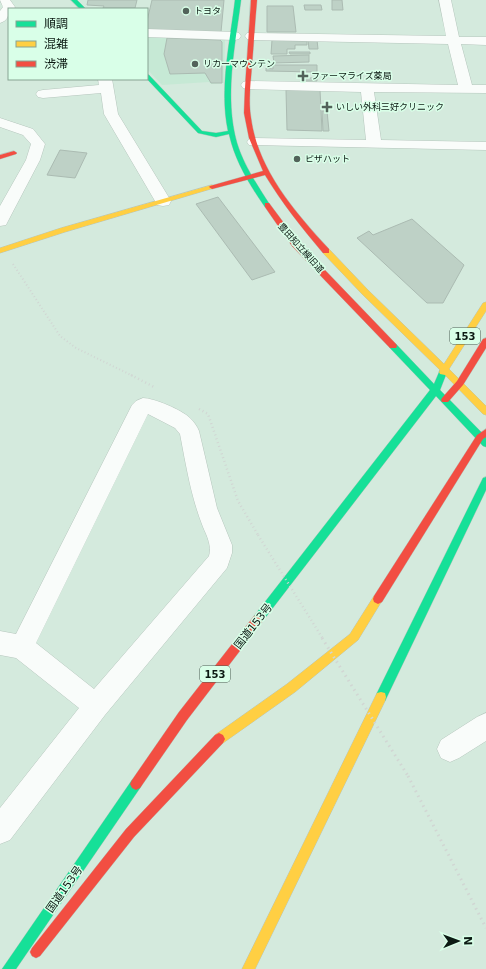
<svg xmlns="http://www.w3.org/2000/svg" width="486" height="969" viewBox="0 0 486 969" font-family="'DejaVu Sans','Noto Sans JP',sans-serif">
  <rect width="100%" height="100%" fill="#d4eadd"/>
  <path fill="#c6e9d5" d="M147 37 225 38 224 83 211 84 209 82 162 85 147 69Z"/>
  <path fill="#bed1c6" stroke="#abbbb2" d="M88 0H137L135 8H103L104 6 87 5Z
    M152 0H224L221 32 147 31V21Z
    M332 0H342L343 10H332Z
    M304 5H321L322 10H305Z
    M267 6H293L296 32H267Z
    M167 38 220 40 222 42V83H211L205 73 170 74 164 54Z
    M272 40 307 41V45H295V49H287V54H271Z
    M308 40H317L318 49H309Z
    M289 52H310V54H290Z
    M309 55V62L274 63 273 56Z
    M273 65H317V72L266 71V68L273 69Z
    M302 78H317V81H302Z
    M286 90H320L322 131 287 130Z
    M322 111H327L329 131H323Z
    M60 150 87 153 75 178 47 175Z
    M218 197 275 272 252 280 196 204Z
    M412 219 464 265 443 303H427L357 238 369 231 373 235Z"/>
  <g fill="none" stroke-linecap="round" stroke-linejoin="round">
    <defs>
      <path id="street" d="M0 0H10L15 7 14 9H9C9 16 7 21 0 23V11L3 7Z
        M439 0H451L459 37H486V45L461 44 472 85H486V93L374 92 381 140 486 142V150L249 145 247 142 249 139 254 138 366 140 361 92 248 89 243 88 241 85 243 82 248 81 458 85 448 44 251 40 247 39 245 36 247 33 446 36Z
        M147 29 235 32 239 33 241 36 239 39 235 40 147 37Z
        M98 79H112L118 114 171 201 169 205 163 206 157 205 155 201 104 114 101 93 43 98 38 97 36 94 38 91 43 90 99 85Z
        M0 118 33 129 45 144 40 160 8 221 6 225 0 226V206L26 160 31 144 23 135 0 127Z
        M143 398C154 398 182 410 190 418 194 422 197 426 199 431L217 508 232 545V553L227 568 105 715 10 840 0 844V808L79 708 16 658 0 655V631L16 634 132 405 136 401ZM148 414 175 428 180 434C186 465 191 497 203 527 207 536 212 546 209 556L94 689 36 643Z
        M486 713V741L459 758 450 762 441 758 437 749 441 740 477 717Z"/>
      <path id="fast" d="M71 0H77L86 9H80Z
        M235 0H241C235 47 224 97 237 143 244 166 258 186 270 205L267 207H265C249 184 235 161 229 134L216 137 198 133 147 79V74L149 75 202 131 216 133 228 131C219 89 230 42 235 0Z
        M393 343 396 344 434 384 440 370H446L447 372 440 390 486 437V447L483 446 436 396 262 622 258 624 254 622 253 619 254 616 430 390 390 348 389 346Z
        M486 477V490L385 701 381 702 377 701 376 697 377 693 483 478Z
        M136 778 140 780 142 784 140 788 16 969H2L132 780Z"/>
      <path id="slow" d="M212 185 214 186V188L65 232 0 253V248L61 228Z
        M323 249H329L368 290 444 364 483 303 486 302V311L449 369 486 406V415L483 414 445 375 440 374 439 372 440 370 362 294 323 253Z
        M378 594 382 596 383 599 358 640 295 692 223 743 219 745 215 743 213 739 215 735 287 684 350 634 374 596Z
        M381 692 385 693 386 697 385 701 255 969H242L377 693Z"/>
      <path id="jam" d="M251 0H257C255 21 254 42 252 64 251 81 248 100 251 118 258 170 295 212 329 249V253H323C302 228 282 203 265 175L212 189 209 187 210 186 263 171 249 138 244 113 245 88Z
        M14 151 17 153 16 154 0 159V155Z
        M265 203H269L298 242 396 344 397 346 396 348H390L292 246 265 207Z
        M486 338V348L463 385 448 402H442L441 400 442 398 457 381 483 339Z
        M486 429V437L483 439 382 602 378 604 374 602 373 599 374 596 477 435Z
        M258 614 262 616 263 619 262 622 187 720 140 788 136 790 132 788 130 784 132 780 179 712 254 616Z
        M219 733 223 735 225 739 223 743 134 837 40 956 36 958 32 956 30 952 32 948 126 829 215 735Z"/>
    </defs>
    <use href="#street" stroke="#b6c6bd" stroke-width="1"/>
    <use href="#fast" stroke="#b6c6bd" stroke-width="1"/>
    <use href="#slow" stroke="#b6c6bd" stroke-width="1"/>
    <use href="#jam" stroke="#b6c6bd" stroke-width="1"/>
    <path stroke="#d1d6d3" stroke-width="2" stroke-dasharray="1 2.5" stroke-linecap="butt" d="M13 264 60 336 76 348 133 376"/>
    <path stroke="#d1d6d3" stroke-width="2.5" stroke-dasharray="1 3" stroke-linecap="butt" d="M131 375 154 387
      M199 409 208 414 238 501 258 535"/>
    <path stroke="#d1d6d3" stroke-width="3" stroke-dasharray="1.5 4" stroke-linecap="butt" d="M408 776 486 928"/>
    <use href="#street" fill="#f9fcfa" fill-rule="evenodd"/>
    <use href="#fast" fill="#16e098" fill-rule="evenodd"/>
    <use href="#slow" fill="#ffcf43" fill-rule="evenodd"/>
    <use href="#jam" fill="#f24e42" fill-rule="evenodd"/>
    <path stroke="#d1d6d3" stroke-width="2.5" stroke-dasharray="1 3" stroke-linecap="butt" d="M258 535 323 639"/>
    <path stroke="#d1d6d3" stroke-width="3" stroke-dasharray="1.5 4" stroke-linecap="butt" d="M322 638 408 776"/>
  </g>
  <g fill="#52635a" stroke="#d9ffe8" stroke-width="1.5">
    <circle cx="186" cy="11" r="4"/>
    <circle cx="195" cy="64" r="4"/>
    <path d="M301 70h4v4h4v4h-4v4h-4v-4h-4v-4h4z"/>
    <path d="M325 101h4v4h4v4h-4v4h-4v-4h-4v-4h4z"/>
    <circle cx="297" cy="159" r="4"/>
  </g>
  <g text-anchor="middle" stroke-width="3" stroke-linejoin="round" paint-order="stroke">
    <g font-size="9" fill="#0c1a13" stroke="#d9ffe8" text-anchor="start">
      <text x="194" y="14">トヨタ</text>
      <text x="203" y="67">リカーマウンテン</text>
      <text x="311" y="79">ファーマライズ薬局</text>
      <text x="336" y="110">いしい外科三好クリニック</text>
      <text x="305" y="162">ピザハット</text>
    </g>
    <g font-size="9" fill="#0c1a13" stroke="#d9ffe8">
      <text transform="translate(301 248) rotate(48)" y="3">豊田知立線旧道</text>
    </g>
    <g fill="#d9ffe8" stroke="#4a5f53" stroke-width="1">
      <rect x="450" y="328" width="30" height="16" rx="3"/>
      <rect x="200" y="666" width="30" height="16" rx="3"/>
    </g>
    <g font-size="10" font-weight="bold" fill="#0c1a13">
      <text x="465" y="340">153</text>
      <text x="215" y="678">153</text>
    </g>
    <g font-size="11" fill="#0c1a13" stroke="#d9ffe8">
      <text transform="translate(253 626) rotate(-52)" y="4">国道153号</text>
      <text transform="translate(64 889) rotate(-55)" y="4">国道153号</text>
    </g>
  </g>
  <rect x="8" y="8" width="140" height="72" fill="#d9ffe8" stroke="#87a393"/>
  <rect x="16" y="21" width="20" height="6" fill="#16e098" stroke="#87a393"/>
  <text x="44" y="28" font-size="12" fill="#0c1a13">順調</text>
  <rect x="16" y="41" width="20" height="6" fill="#ffcf43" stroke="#87a393"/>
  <text x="44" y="48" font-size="12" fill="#0c1a13">混雑</text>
  <rect x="16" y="61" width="20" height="6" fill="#f24e42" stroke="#87a393"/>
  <text x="44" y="68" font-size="12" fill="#0c1a13">渋滞</text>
  <g transform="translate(458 941) rotate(89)" stroke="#d9ffe8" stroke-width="3" paint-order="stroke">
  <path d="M0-3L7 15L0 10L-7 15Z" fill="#0c1a13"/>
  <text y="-6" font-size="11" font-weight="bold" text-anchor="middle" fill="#0c1a13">N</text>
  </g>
</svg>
